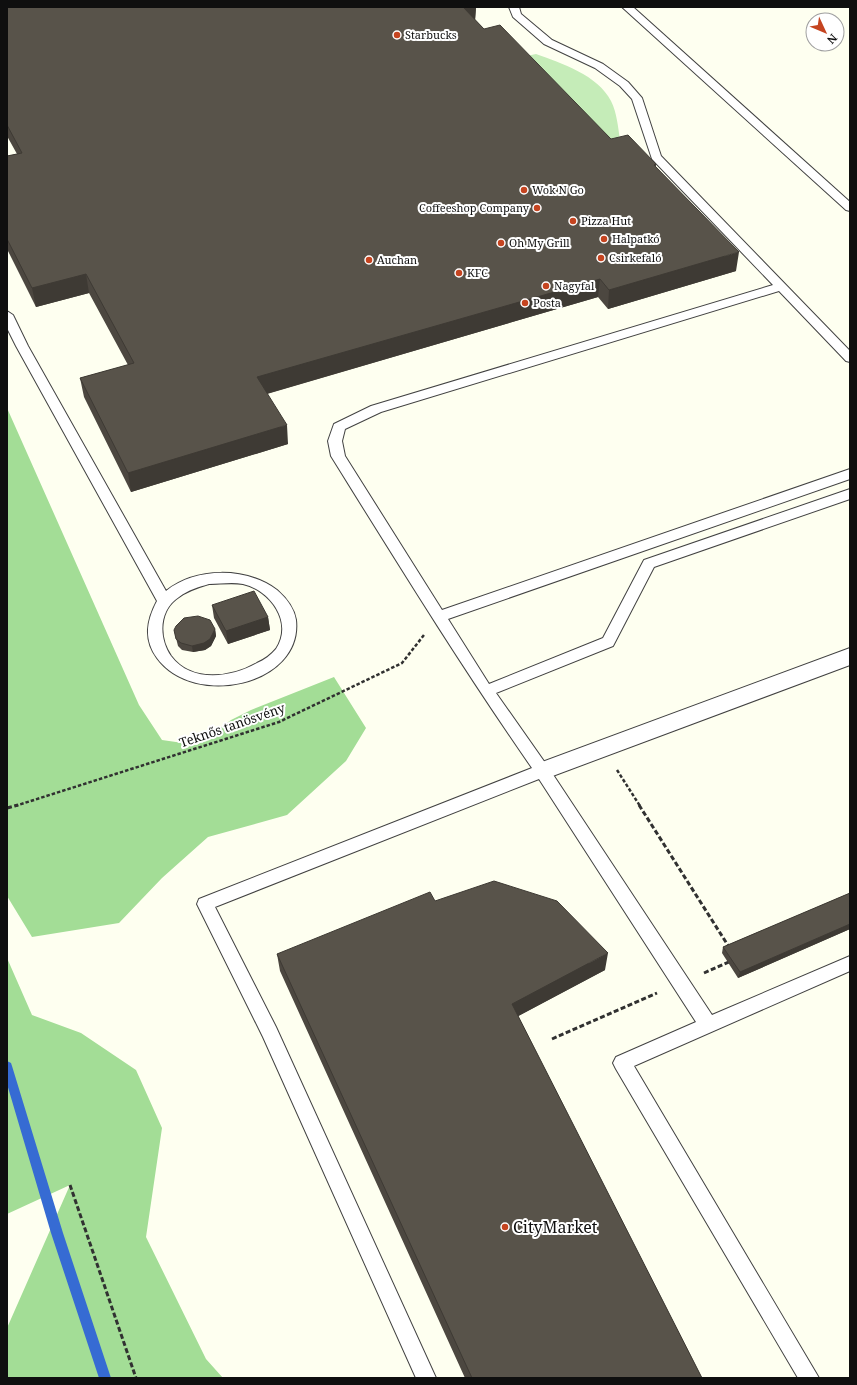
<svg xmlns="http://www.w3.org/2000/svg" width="857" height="1385" viewBox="0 0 857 1385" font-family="'Noto Serif',serif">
  <rect width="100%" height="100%" fill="#fefff0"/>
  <path fill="#c5ecb8" d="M536 54C561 63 598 75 611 101 617 113 618 127 620 140L602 144 517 58Z"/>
  <path fill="#a3dd96" d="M7 408 139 705 162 740 197 745 231 720 251 710 334 677 366 728 346 761 287 815 208 837 162 878 119 923 32 937 7 896Z
    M7 958 32 1015 81 1033 136 1070 162 1128 146 1237 206 1359 223 1378H7V1328L70 1185 7 1214Z"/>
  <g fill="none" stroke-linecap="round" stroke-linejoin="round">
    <path fill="#366bd3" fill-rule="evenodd" d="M7 1061 11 1063 12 1066 63 1233 111 1378H99L51 1233 7 1084Z"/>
    <defs>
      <path id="lane" d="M509 7H519L521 14 552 40 603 64 628 82 642 98 661 156 850 351V362L846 361 779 291 381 412 345 429 342 441 345 456 442 610 850 469V479L448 619 489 684 603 638 644 560 850 489V499L654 567 613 646 496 693 548 767 712 1015 850 956V971L634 1066 819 1378H798L616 1069 613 1063 616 1057 696 1022 539 779 215 907 276 1027 436 1378H416L263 1037 197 904 199 899 532 768C461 666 397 562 331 456L328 441 334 424 371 406 773 285 652 159 632 99 620 86 595 68 544 44 513 17Z
        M622 7H633L850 202V211L846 210Z
        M7 311 13 315 28 346 166 591C196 567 246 567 277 590 286 598 294 607 296 620 303 685 194 709 157 658 143 639 147 620 157 601L16 346 7 328ZM209 584C220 584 232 582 243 584 270 590 294 622 276 649 271 655 264 660 257 663 231 678 191 683 171 656 158 637 159 610 179 597 188 590 199 587 209 584Z"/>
      <path id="street" d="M850 648V665L550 777 542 780 534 777 531 771 534 765Z"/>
    </defs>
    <use href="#lane" stroke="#424242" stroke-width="2"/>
    <use href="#street" stroke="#424242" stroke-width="2"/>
    <path stroke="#313131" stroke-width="2.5" stroke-dasharray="3.5 2" stroke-linecap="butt" d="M617 770 640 806
      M15 806 279 722 402 663 424 635"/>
    <path stroke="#313131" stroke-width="3" stroke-dasharray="5 2.5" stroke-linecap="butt" d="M639 805 729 947
      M7 808 18 805
      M704 973 731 961
      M552 1039 657 993
      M70 1185 136 1378"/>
    <use href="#lane" fill="#fff" fill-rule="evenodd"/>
    <use href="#street" fill="#fff" fill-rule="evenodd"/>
  </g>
  <path fill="#4c4740" d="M7 7H476L475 20 484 29 611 139 656 164V167L736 271 608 309 598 297 267 394 288 444 131 492 84 397 80 378 128 365 89 293 36 307 7 249V156L17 154 7 136Z
    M212 605 268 617 270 630 228 644 214 618Z
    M215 629 216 636 211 646 205 650 193 652 182 650 178 646 174 630Z
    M850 893V929L738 978 722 953 723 947Z
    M435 901 605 970 518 1016 702 1378H465L280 971 277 954Z"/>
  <path fill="#3e3a34" d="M462 7H476L475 21Z
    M739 252 736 271 608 309 609 290Z
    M86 274 89 293 36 307 32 288Z
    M600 279 598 297 259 396 257 377Z
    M287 425 288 444 131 492 128 473Z
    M268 617 270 630 228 644 226 631Z
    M215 629 216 636 211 646 205 650 193 652 192 646Z
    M850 924V929L738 978 740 972Z
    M608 953 605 970 511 1020 512 1004Z"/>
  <path fill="#58534a" stroke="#3e3a34" d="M7 7H463L484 29 500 25 611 139 628 135 656 164 654 165 739 252 609 290 600 279 257 377 287 425 128 473 80 378 134 363 86 274 32 288 7 239V156L22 153 7 125Z
    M254 591 268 617 226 631 212 605Z
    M198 616 210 620 215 629 210 639 204 643 192 646 181 643 176 639 174 630 176 626 184 618Z
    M494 881 557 901 608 953 512 1004 702 1378H472L277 954 430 892 435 901Z
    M850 893V924L740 972 723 947Z"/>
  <g fill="#c54420" stroke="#fff" stroke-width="1.5">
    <circle cx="397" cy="35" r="4"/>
    <circle cx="524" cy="190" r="4"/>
    <circle cx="537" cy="208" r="4"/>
    <circle cx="573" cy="221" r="4"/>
    <circle cx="604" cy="239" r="4"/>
    <circle cx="501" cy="243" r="4"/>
    <circle cx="601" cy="258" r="4"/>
    <circle cx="369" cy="260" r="4"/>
    <circle cx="459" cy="273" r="4"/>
    <circle cx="546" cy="286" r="4"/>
    <circle cx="525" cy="303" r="4"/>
    <circle cx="505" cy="1227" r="4"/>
  </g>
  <g text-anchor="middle" stroke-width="4" stroke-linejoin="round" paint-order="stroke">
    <g font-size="11" fill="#0f0f0f" stroke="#fff" text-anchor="start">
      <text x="405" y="39">Starbucks</text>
      <text x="532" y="194">Wok N Go</text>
      <text x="529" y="212" text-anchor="end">Coffeeshop Company</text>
      <text x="581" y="225">Pizza Hut</text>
      <text x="612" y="243">Halpatkó</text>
      <text x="509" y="247">Oh My Grill</text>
      <text x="609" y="262">Csirkefaló</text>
      <text x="377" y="264">Auchan</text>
      <text x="467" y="277">KFC</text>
      <text x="554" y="290">Nagyfal</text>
      <text x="533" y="307">Posta</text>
    </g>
    <g font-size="13" fill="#0f0f0f" stroke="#fff">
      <text transform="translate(232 725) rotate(-19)" y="5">Teknős tanösvény</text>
    </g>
    <g font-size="16" fill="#0f0f0f" stroke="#fff" text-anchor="start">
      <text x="513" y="1233">CityMarket</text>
    </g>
  </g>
  <rect width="857" height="1385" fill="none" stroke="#0f0f0f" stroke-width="16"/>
  <g transform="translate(825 32) rotate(134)"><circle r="19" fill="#ffffff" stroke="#9f9f9f"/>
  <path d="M0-3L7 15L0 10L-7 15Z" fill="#c54420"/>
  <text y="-6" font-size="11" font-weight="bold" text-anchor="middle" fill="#0f0f0f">N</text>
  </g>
</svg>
